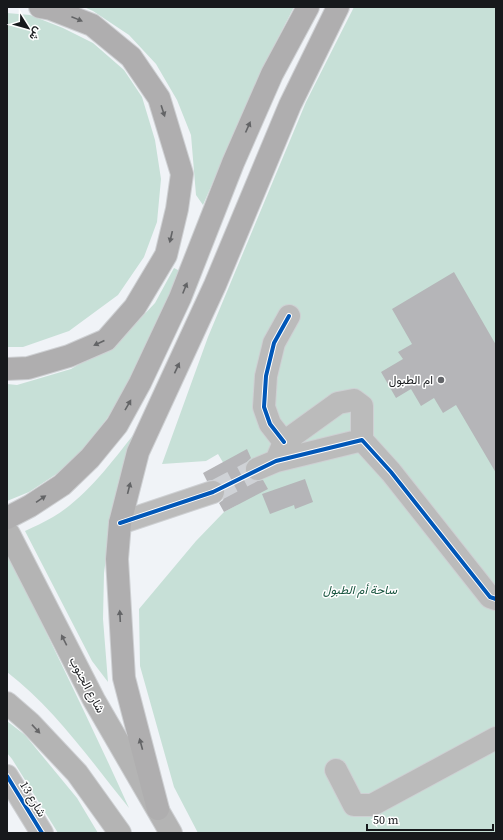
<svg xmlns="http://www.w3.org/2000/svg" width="503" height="840" viewBox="0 0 503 840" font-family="'Source Serif 4',Vazirmatn,serif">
  <rect width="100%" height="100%" fill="#f0f3f7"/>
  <path fill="#c7e0d7" d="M84 7H294L260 73 203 205 196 195 191 135 177 100 156 64 129 35 93 11Z
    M354 7H496V833H198L174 787 140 666 139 609 196 541 224 512 237 505 240 491 218 454 206 461 162 464 208 337 306 102Z
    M7 13 30 15 63 28 93 43 124 70 142 97 155 140 161 179 157 222 144 257 118 295 69 331 23 347H7Z
    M174 268 180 271 134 378 106 420 82 451 58 473 29 492 7 501V384L17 385 71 369 120 340 155 303Z
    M138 429 112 513 104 573 103 619 108 682 92 661 25 531C34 527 44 522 53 517 87 497 114 459 138 429Z
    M7 549C47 636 90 721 129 808 91 761 55 709 7 672Z
    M7 721 25 735 77 798 98 833H58L12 759 7 753Z"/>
  <path fill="#b5b5b8" d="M454 272 496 345V473L456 405 443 413 434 398 421 406 411 389 396 398 381 372 403 359 398 352 412 344 392 309Z
    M247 449 251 458 247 462 245 467 246 474 249 479 255 481 263 480 268 489 224 512 219 503 223 500 225 495V488L222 483 216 480 207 481 203 473Z
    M305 479 313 502 295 509 294 505 270 514 262 494Z"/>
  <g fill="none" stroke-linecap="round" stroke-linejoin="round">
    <path stroke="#cfd2d6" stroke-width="22" stroke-dasharray="22 11" stroke-linecap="butt" d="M213 492 257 469"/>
    <defs>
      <path id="minor" d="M284 442 270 424 264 407 266 376 274 343 289 316
        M276 461 284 442 338 403 354 400 362 406V440
        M257 469 276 461 362 440 391 472 490 597 496 599
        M120 523 213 492
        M336 770 354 805H372L496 738
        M7 776 42 833"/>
      <path id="major" d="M9 534 94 700 171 833
        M7 703 30 723 77 773 120 833"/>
      <path id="highway" d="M7 369 28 368 69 356 106 340 135 307 166 255 177 209 182 174 159 98 131 57 92 25 51 9 40 7
        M7 518 30 506 62 485 90 458 117 425 140 383 180 298 233 163 272 74 308 7
        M158 809 124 678 117 559 120 523 138 452 215 285 290 105 338 7"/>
    </defs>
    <use href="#minor" stroke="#ced0d3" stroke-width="24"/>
    <use href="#major" stroke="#ced0d3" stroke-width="24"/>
    <use href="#highway" stroke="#ced0d3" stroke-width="24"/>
    <use href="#minor" stroke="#bbb" stroke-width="22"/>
    <use href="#major" stroke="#b4b4b4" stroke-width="22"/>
    <use href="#highway" stroke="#afaeaf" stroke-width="22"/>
    <defs>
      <path id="cycleway" d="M284 442 270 424 264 407 266 376 274 343 289 316
        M120 523 213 492 276 461 362 440 391 472 490 597 496 599
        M7 776 42 833"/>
    </defs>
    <use href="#cycleway" stroke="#fff" stroke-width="6"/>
    <use href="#cycleway" stroke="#0057b8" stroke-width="4"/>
  </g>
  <defs><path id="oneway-solid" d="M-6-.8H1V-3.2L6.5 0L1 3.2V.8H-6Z"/></defs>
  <g fill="#636466">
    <use href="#oneway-solid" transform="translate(77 19) rotate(22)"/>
    <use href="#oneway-solid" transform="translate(163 111) rotate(72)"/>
    <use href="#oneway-solid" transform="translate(248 127) rotate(-66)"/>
    <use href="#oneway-solid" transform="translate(171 237) rotate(103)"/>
    <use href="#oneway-solid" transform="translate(185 288) rotate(-68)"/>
    <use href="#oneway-solid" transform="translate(99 343) rotate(155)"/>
    <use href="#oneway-solid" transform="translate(177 368) rotate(-65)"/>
    <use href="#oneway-solid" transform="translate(128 405) rotate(-60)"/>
    <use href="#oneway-solid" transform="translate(129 488) rotate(-76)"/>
    <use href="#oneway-solid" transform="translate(41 499) rotate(-34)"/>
    <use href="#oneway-solid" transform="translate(120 616) rotate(-93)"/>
    <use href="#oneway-solid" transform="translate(141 744) rotate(-105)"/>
  </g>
  <g fill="#666668">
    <use href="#oneway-solid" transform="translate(64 640) rotate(-117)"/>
    <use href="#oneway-solid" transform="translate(36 729) rotate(47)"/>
  </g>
  <circle fill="#636569" stroke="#fff" stroke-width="1.5" cx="441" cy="380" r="4"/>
  <g text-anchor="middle" stroke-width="3" stroke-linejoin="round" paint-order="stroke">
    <g font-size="12" fill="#17191c" stroke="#fff" text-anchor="end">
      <text x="433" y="384">ام الطبول</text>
    </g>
    <g font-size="12" font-style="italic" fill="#16533d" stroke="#fff">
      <text x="360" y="594">ساحة أم الطبول</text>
    </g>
    <g font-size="12" fill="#17191c" stroke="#fff">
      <text transform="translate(87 685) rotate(62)" y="4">شارع الجنوب</text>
      <text transform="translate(33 799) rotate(59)" y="4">شارع 13</text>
    </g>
  </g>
  <rect width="503" height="840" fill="none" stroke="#17191c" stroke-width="16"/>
  <g transform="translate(28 28) rotate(127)" stroke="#ffffff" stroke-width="3" paint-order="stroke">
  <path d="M0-3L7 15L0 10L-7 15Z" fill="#17191c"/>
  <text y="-6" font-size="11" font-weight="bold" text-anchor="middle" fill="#17191c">ش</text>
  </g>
  <path d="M367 824v6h126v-6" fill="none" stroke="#17191c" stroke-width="2"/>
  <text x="373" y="824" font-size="12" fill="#17191c" stroke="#ffffff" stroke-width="3" paint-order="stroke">50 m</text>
</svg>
